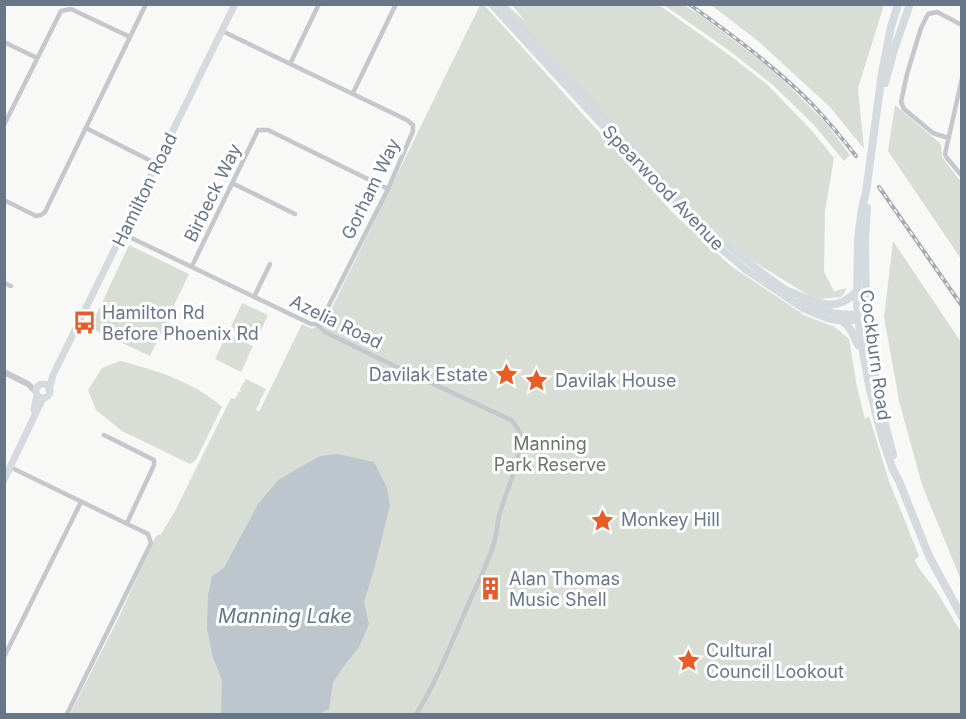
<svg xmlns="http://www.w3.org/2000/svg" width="966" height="719" viewBox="0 0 966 719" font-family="Inter,sans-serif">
  <rect width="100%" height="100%" fill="#f8f9f6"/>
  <path fill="#d8ded5" d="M480 5H484L578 109 674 214 731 266 806 316 835 327 849 339 857 387 865 419 869 416 889 481 919 556 915 560 918 567 937 592 961 632V714H70L117 621 156 536 161 534 175 511 231 398 235 399 239 391 241 392 240 389 246 379 266 389 261 399H260V402L256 410 259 412 302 324 312 329 326 320Z
    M502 5H507L525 21 512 5H659L732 57 769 86 813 132 834 158 825 211 824 272 834 291 844 289 846 287 845 292 841 297 820 299 808 295 746 257 702 218 679 195Z
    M664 5H684L703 17 761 61 781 78 826 123 850 155 844 161 813 124 773 85 727 49Z
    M711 5H884L858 88 864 149 830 107 758 41Z
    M895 105 941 144 942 157 961 182V259L888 151Z
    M893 241 961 342V580L922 485 899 401 884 317Z
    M129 245 189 274 150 356 90 328Z
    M242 303 268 315 256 341 230 329Z
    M227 334 253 346 241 372 215 359Z
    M120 361C154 369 196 383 222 407L196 460 190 464 122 431 96 410 88 390 102 368Z"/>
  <path fill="#bcc6cc" d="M338 454 374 462 387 488 390 505 375 566 364 602 369 624 359 647 344 666 333 682 329 709 319 714H221L222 680 213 658 207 629 208 595 212 576 224 568 258 504 278 480 320 456Z"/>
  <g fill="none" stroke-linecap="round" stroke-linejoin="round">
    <path stroke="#c4c8cc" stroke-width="4.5" d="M222 31 407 120 413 125V131L388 189 321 321 317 324
      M4 42 37 58
      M290 64 319 4
      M962 78 945 154 947 158 962 176
      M353 93 396 4
      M4 125 61 11 71 9 130 37
      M86 128 157 164
      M948 138 933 133 904 109 901 102 907 74 921 28 928 14 937 12 962 25
      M232 183 295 214
      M4 200 36 216 41 215 45 212 146 4
      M123 234 311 324H317L325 332 380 359 511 420C517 427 521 431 520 440 519 466 506 491 499 516 497 524 497 534 494 543 486 569 472 594 462 619 449 649 434 687 416 714
      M192 266 258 130H268L388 189
      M4 283 11 286
      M254 297 270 264
      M104 435 154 460V465L127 523
      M10 467 148 534 151 543 67 714
      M4 657 81 502"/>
    <path stroke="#c4c8cc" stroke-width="6" d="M4 372 28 384 36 392"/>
    <path stroke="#d5dade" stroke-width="7" d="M491 4 644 171 689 220 714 243 746 270 804 309 828 319 842 321 862 320
      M499 4 695 216C725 244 756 270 791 293
      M800 299C823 313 837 315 864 314
      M36 391a7 7 0 1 1 14 0a7 7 0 1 1-14 0Z
      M49 390 53 375 235 4
      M34 410 37 395
      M4 480 43 398"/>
    <path stroke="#d5dade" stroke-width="8" d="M898 4 891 27 882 73 866 192 862 208 858 239 857 305 861 342 870 390 883 441 893 470 899 481 929 556 962 617
      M885 83 894 50 910 4
      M867 208 865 239 866 313 878 396 893 455
      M788 291C813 301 835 315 856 292
      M842 321C852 328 853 335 858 345"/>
    <defs>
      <path id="rail" d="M689 4C732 35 774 66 811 103 827 120 842 138 856 156
        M879 187 962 306"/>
    </defs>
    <use href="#rail" stroke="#a4aab1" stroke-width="4"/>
    <use href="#rail" stroke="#fff" stroke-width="1.5" stroke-dasharray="4.5" stroke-linecap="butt"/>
  </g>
  <defs>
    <symbol id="bus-bare" viewBox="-9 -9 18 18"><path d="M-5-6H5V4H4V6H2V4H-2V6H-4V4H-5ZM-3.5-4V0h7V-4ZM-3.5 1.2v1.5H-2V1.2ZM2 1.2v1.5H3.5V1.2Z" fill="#e85d26" stroke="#fff" stroke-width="2.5" paint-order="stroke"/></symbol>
    <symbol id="sight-bare" viewBox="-9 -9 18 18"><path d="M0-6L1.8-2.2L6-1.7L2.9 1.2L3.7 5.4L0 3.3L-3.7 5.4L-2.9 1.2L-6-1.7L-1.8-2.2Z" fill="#e85d26" stroke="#fff" stroke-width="2.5" paint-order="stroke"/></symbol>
    <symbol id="building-bare" viewBox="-9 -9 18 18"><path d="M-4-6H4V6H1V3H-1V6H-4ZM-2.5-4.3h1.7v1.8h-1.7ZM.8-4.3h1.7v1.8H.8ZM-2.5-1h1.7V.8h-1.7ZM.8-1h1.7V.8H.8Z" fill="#e85d26" stroke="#fff" stroke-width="2.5" paint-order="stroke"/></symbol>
  </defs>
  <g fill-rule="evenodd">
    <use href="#bus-bare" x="68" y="306" width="33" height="33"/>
    <use href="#sight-bare" x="490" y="358" width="33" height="33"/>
    <use href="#sight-bare" x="520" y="364" width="33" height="33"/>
    <use href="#sight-bare" x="586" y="504" width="33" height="33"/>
    <use href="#building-bare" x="474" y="572" width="33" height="33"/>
    <use href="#sight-bare" x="672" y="644" width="33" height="33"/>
  </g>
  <g text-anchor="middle" stroke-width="6" stroke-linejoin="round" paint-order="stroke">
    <g font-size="18" fill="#677788" stroke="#fff">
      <text transform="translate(663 188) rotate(46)" y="6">Spearwood Avenue</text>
      <text transform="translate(371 189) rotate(-64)" y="6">Gorham Way</text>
      <text transform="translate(145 190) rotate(-64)" y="6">Hamilton Road</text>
      <text transform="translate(213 193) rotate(-64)" y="6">Birbeck Way</text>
      <text transform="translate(336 322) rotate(26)" y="6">Azelia Road</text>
      <text transform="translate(875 355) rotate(82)" y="6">Cockburn Road</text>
    </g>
    <g font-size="18" fill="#677788" stroke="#fff" text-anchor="start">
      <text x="102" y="319">Hamilton Rd<tspan x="102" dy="21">Before Phoenix Rd</tspan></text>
      <text x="488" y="381" text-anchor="end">Davilak Estate</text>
      <text x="555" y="387">Davilak House</text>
      <text x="621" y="526">Monkey Hill</text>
      <text x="509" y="585">Alan Thomas<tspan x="509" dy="21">Music Shell</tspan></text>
      <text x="706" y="657">Cultural<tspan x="706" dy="21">Council Lookout</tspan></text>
    </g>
    <g font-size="18" fill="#657a62" stroke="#fff">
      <text x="550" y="450">Manning<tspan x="550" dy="21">Park Reserve</tspan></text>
    </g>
    <g font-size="20" font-style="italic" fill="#637883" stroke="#fff">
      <text x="285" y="623">Manning Lake</text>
    </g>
  </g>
  <rect width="966" height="719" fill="none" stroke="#677788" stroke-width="12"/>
</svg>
